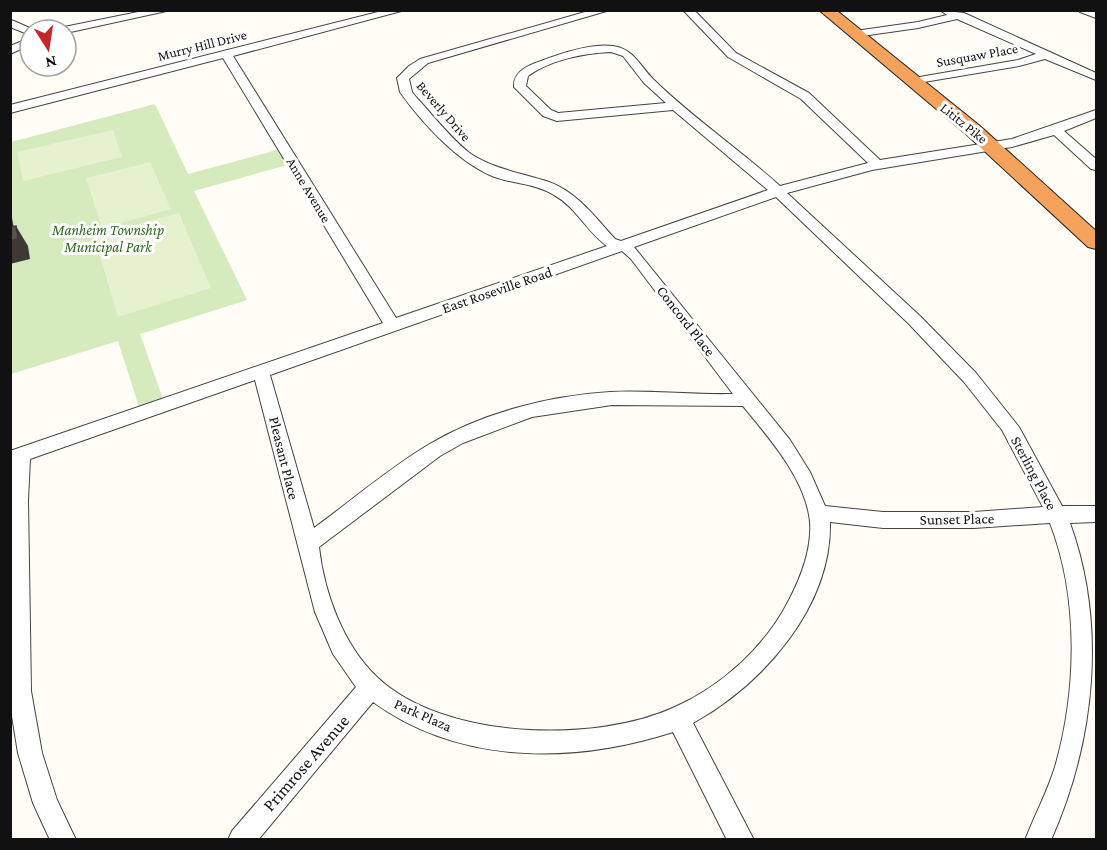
<svg xmlns="http://www.w3.org/2000/svg" width="1107" height="850" viewBox="0 0 1107 850" font-family="'Crimson Pro',serif">
  <rect width="100%" height="100%" fill="#fffdf5"/>
  <path fill="#d5ebbd" d="M155 104 188 174 277 150 287 165 194 191 247 300 140 334 163 399 139 407 118 341 11 374V142Z"/>
  <path fill="#e6f2cf" d="M113 130 122 157 23 181 17 152Z
    M150 162 171 209 102 228 86 178Z
    M179 213 211 288 118 317 94 236Z"/>
  <g fill="none" stroke-linecap="round" stroke-linejoin="round">
    <defs>
      <path id="minor" d="M148 10H171L66 33V30H59L64 27Z
        M386 10H405L233 56 396 318 607 246C587 232 576 207 554 195 535 183 512 184 492 176 457 161 422 123 400 92L397 78 409 66 420 59 592 10H610L428 63 409 79 412 92 416 97C431 113 454 142 471 154 496 170 522 173 549 182 577 192 596 218 615 239L621 241 768 190 673 110 557 121 543 116 514 87C513 71 529 65 541 61 562 53 591 43 613 46 634 49 640 66 654 80 693 118 739 149 780 186L868 163 801 99 728 57 683 10H694L736 53 809 93 880 160 1012 139 1096 110V118L1064 131 1096 159V170L1091 169 1054 135 1012 147 872 170 787 193 920 316 976 373 1019 427 1062 506H1096V522L1070 523C1107 625 1095 741 1051 840H1025C1035 815 1047 792 1055 767 1077 690 1079 598 1050 523L974 528H883L830 522C832 607 763 684 693 723L754 840H727L673 732C574 764 460 765 373 702L258 840H228L232 831 356 687 333 654 315 612 255 380 30 459 28 500 31 691 42 753 57 800 76 840H50L33 803 18 753 10 704V451L383 323 223 58 10 113V105ZM611 52 623 56 644 83 666 103 558 113 551 110 526 86 528 76C550 60 584 53 611 52ZM776 197 909 324 964 382 1002 430 1043 507 974 512H883L825 506 810 472 790 440 634 247ZM622 251 631 259 733 394C692 395 651 390 610 392 547 396 482 413 428 445 388 469 351 501 314 528L270 375ZM612 405 743 406C769 438 806 479 810 522 812 549 801 577 789 600 766 646 722 686 675 707 595 744 443 740 377 677 343 645 324 592 319 547L440 456 463 443 532 417Z
        M940 10 964 13 1096 73V80L1045 59 1019 66 912 84 906 81 908 79 1018 60 1036 54 957 19 918 28 855 37 850 34 855 31 918 22 947 15Z
        M1079 10 1096 11V18L1080 12Z
        M10 20 14 21 34 30H30V35L10 27Z
        M30 38V45L10 54V46Z"/>
      <path id="highway" d="M819 10H836L980 126 1096 231V249L1088 247 966 134Z"/>
    </defs>
    <use href="#minor" stroke="#444" stroke-width="2"/>
    <use href="#highway" stroke="#222" stroke-width="2"/>
    <use href="#minor" fill="#fff" fill-rule="evenodd"/>
    <use href="#highway" fill="#f5a25d" fill-rule="evenodd"/>
  </g>
  <path fill="#3f3936" d="M10 215 12 218 16 239V226L28 246 30 259 10 264Z"/>
  <path fill="#5a524d" stroke="#3f3936" stroke-width="1.5" d="M16 226 18 239 10 241V227Z"/>
  <g text-anchor="middle" stroke-width="6" stroke-linejoin="round" paint-order="stroke">
    <g font-size="14" fill="#111" stroke="#fff">
      <text transform="translate(202 45) rotate(-14)" y="5">Murry Hill Drive</text>
      <text transform="translate(977 55) rotate(-10)" y="5">Susquaw Place</text>
      <text transform="translate(444 111) rotate(49)" y="5">Beverly Drive</text>
      <text transform="translate(964 123) rotate(39)" y="5">Lititz Pike</text>
      <text transform="translate(309 190) rotate(59)" y="5">Anne Avenue</text>
    </g>
    <g font-size="15" font-style="italic" fill="#2f6b1f" stroke="#fff">
      <text x="108" y="235">Manheim Township<tspan x="108" dy="17">Municipal Park</tspan></text>
    </g>
    <g font-size="15" fill="#111" stroke="#fff">
      <text transform="translate(497 290) rotate(-19)" y="5">East Roseville Road</text>
      <text transform="translate(686 321) rotate(52)" y="5">Concord Place</text>
      <text transform="translate(284 458) rotate(76)" y="5">Pleasant Place</text>
      <text transform="translate(1034 473) rotate(62)" y="5">Sterling Place</text>
      <text transform="translate(957 519) rotate(-1)" y="5">Sunset Place</text>
      <text transform="translate(423 715) rotate(24)" y="5">Park Plaza</text>
    </g>
    <g font-size="18" fill="#111" stroke="#fff">
      <text transform="translate(306 763) rotate(-49)" y="6">Primrose Avenue</text>
    </g>
  </g>
  <rect width="1107" height="850" fill="none" stroke="#111111" stroke-width="24"/>
  <g transform="translate(48 48) rotate(168)"><circle r="28" fill="#ffffff" stroke="#a0a0a0" stroke-width="1.5"/>
  <path d="M0-4.5L10 22L0 15L-10 22Z" fill="#c4262e"/>
  <text y="-9" font-size="16" font-weight="bold" text-anchor="middle" fill="#111111">N</text>
  </g>
</svg>
